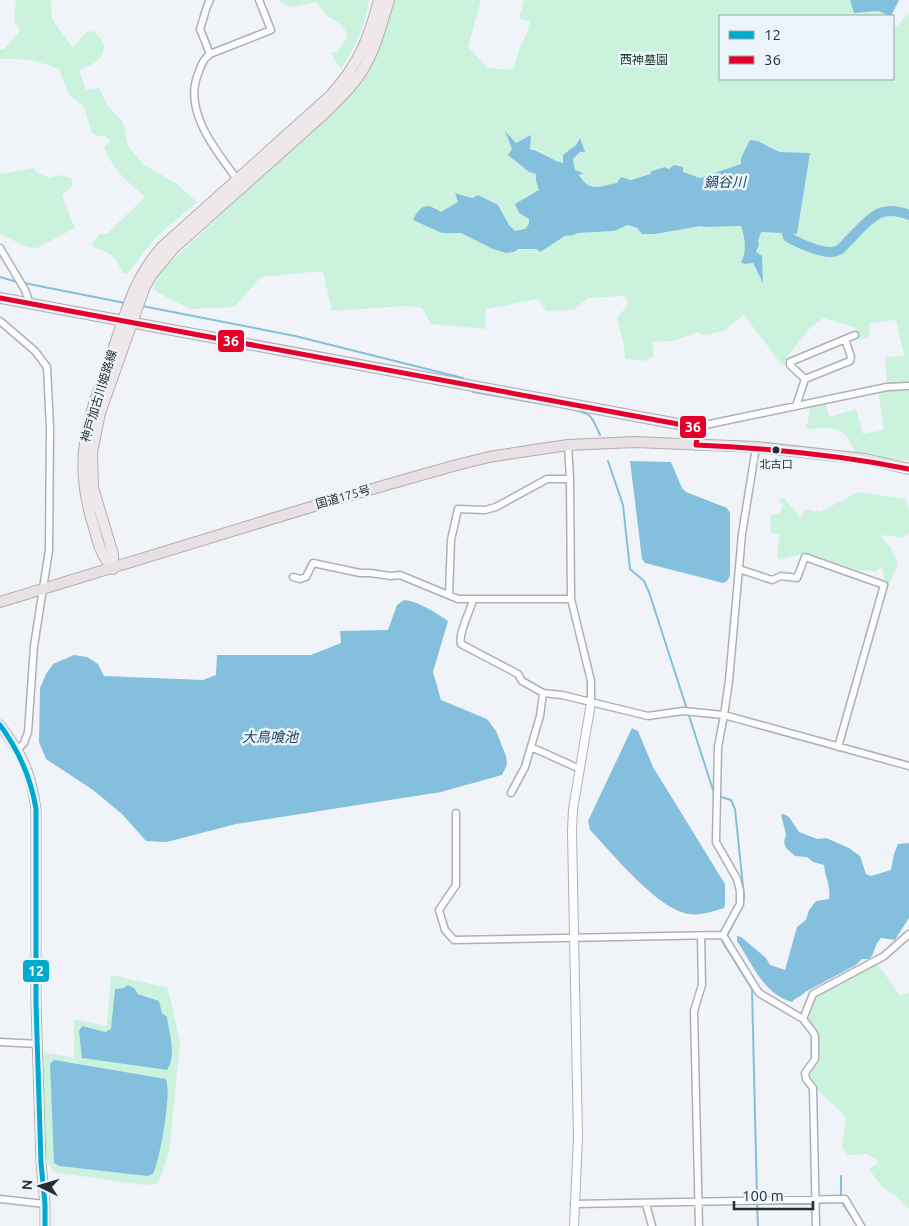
<svg xmlns="http://www.w3.org/2000/svg" width="909" height="1226" viewBox="0 0 909 1226" font-family="Ubuntu,'Noto Sans JP',sans-serif">
  <rect width="100%" height="100%" fill="#f0f4f8"/>
  <path fill="#cbf2dd" fill-rule="evenodd" d="M16 0H51L52 19 72 47C80 43 82 31 93 31L100 38 104 45C104 61 91 65 79 70L86 90 99 88 108 106 123 122 128 146 143 164 177 184 197 202 156 237 133 267 126 274 122 272C115 255 109 252 92 247V243L100 234 108 233 111 230 144 198 142 194C125 180 113 169 104 147L110 141 105 135 99 137 92 133 84 107 69 95 59 69C41 61 20 58 0 59V49H4L20 31 14 21Z
    M279 0H369C364 27 357 46 341 69L336 62 331 53 337 52 347 38C347 26 335 21 326 15 322 11 319 6 316 2L293 7 280 2Z
    M392 0H481L468 47 488 68 513 70 521 44 527 34 530 22 519 18 524 0H850L854 13 878 11 889 14 888 16H720V79H893V25L897 26 909 13V382L887 384 885 357 904 356 896 320 869 323 870 336 858 341 856 328 823 318 810 328 787 357 788 363 782 365 744 315 724 331 704 335 698 332 672 341 652 342 654 357 643 361 625 359 624 346 617 318 627 306V298L624 296 588 298 574 310 546 311 539 299 486 309 485 329 431 324 422 308 405 306 332 311 323 271 261 277 234 307 191 309 169 299 153 289 160 272 357 87 377 53ZM506 132 516 143 542 152 553 161 563 164 571 148 576 145 580 138 584 152H580L573 159 575 170 583 172 584 173 579 175C591 193 598 186 617 183L621 177C641 184 646 171 664 168 676 165 689 178 701 177 711 176 731 167 741 164L750 140C760 141 772 145 780 152L810 153 797 234 761 232 757 241 759 245 756 252V273L753 263 744 264 741 262C747 252 745 237 741 226L706 227 701 226 655 234H642L637 228 628 225 614 231 577 233 574 235 565 236 540 252C526 244 517 254 506 253 489 250 477 237 462 233 456 232 448 233 442 233L433 206 441 212 459 202 455 193 498 205 509 225 515 231 525 229 529 224V219L519 213 539 190 536 181V174L529 172 509 155 512 149Z
    M34 168 37 173 50 178 59 175 72 179 73 185 62 196 75 228 37 248 27 247 0 234V174Z
    M909 388V461L856 454C844 424 835 428 806 429L811 405 825 402 829 417 856 409 863 434 884 430 878 391Z
    M858 492 906 499 909 510V533L901 538 886 535 881 537 891 548 898 563 889 585H886L882 567 875 572 866 570 860 571 808 553 779 560 777 554 780 534 771 533 770 516 781 512 783 504 780 503 779 500 784 498 801 518 806 509 820 512Z
    M877 963 900 996 909 992V1209L895 1195 883 1188 869 1169 879 1162 868 1154 848 1155 842 1147 846 1117 816 1088 807 1074 817 1061 818 1035 807 1019 815 995Z
    M111 975 168 988 180 1043 169 1153 159 1181 155 1184 144 1185 53 1172 46 1157 42 1052 74 1058V1019L105 1026 107 1025ZM124 988 159 1001 162 1013 167 1070 82 1058 105 1032 112 1029 115 989ZM168 1081 166 1109 147 1176 59 1166 54 1163Z"/>
  <path fill="#84c0de" d="M850 0H899L891 16 878 11 854 13Z
    M505 131 516 143 531 135 530 149C543 152 550 160 563 163V155L576 145 580 138 585 152H580L573 159 575 170 584 173 579 175C590 193 599 186 617 183L621 177 631 180 650 174 652 171 665 167 669 169 674 165 683 167V172L700 178 741 164V158L750 140 758 141 780 152 810 153 797 234 761 232 758 241 759 245 756 252 762 256 763 283 753 263 744 264 741 262C747 252 745 237 741 226L706 227 701 226 655 234H642L637 228 628 225 614 231 577 233 574 235 565 236 540 252 536 249H519L514 252 506 253 493 249 461 233H442L413 220C420 205 427 202 441 212L458 202 455 193 472 198 478 195 498 205 509 225 515 231 525 229 529 224V219L519 213 515 204 539 190 536 181V174L529 172 508 155 512 149Z
    M630 461 671 462 682 488 686 492 727 508 730 513V576L727 581 723 583 645 563 642 559Z
    M404 600C420 602 435 612 448 621L433 672 441 700 487 719 496 731 506 756 507 765 502 775 441 792 236 824 167 842 146 841 122 814 93 790 46 759 39 742 40 688 46 674 53 664 74 655 87 657 98 664 104 676 203 680 216 675 217 655H311L341 643 340 631 388 630 397 605Z
    M632 728 638 731 653 767 725 884V904L724 908C713 911 701 916 689 914 657 909 613 854 590 830L588 821Z
    M784 814 789 817 799 832 817 839 826 838 849 848 860 856 866 874 871 876 891 870 894 854 898 844 909 843V918L895 940 881 938C873 946 876 953 869 959H862L856 965 805 992C801 997 796 997 792 1002 764 995 752 963 737 941V936L741 937 766 958 770 965 785 970 797 927 806 920 809 910 816 901 829 899C831 885 825 878 824 865L813 862 807 857 795 856 786 848 784 842 786 834 781 815Z
    M128 985 134 988 138 994 159 1001 162 1013 167 1017C169 1033 177 1055 167 1070L82 1058 79 1031 82 1026 105 1032 111 1029 115 989 124 988Z
    M54 1060 166 1079C172 1091 160 1160 153 1174L147 1176 59 1166 54 1163 50 1064Z"/>
  <g fill="none" stroke-linecap="round" stroke-linejoin="round">
    <path stroke="#84c0de" stroke-width="2" d="M0 277 17 282
      M24 283 125 303
      M142 306 295 336 463 378
      M473 392 549 405
      M566 408C590 414 590 411 600 435
      M608 461 623 505 630 569 644 581 649 592 714 793
      M718 796 731 800 735 809 744 896 743 905 727 936
      M723 940 722 941 752 989 757 1198
      M841 1196V1176
      M841 1201 855 1222
      M757 1203 758 1226"/>
    <path stroke="#84c0de" stroke-width="10" d="M784 222 788 237C798 243 821 253 832 252 839 252 844 246 848 241 868 222 878 202 909 215"/>
    <defs>
      <path id="minor" d="M210 54 200 29C203 21 206 6 210 0
        M237 179C216 151 183 111 198 74 201 66 203 59 210 54L271 30 259 0
        M0 248 25 290 30 304
        M0 321 35 351 47 367 50 428 49 550 34 646 28 732 24 743 18 749
        M805 379 850 361 851 357 845 339
        M796 406 805 379 790 365V362L855 335
        M698 432 705 425 887 387 909 386
        M568 445 570 479 571 599 591 681V703
        M739 569 772 580 781 576 797 578 805 557 884 585 838 747
        M293 577 300 579 306 577 313 563 360 573H370L391 576 400 575 458 599H571
        M449 595 451 540 458 509 485 510 496 507 547 479H570
        M473 600C470 612 458 633 461 644L518 674 522 681 543 693
        M531 747 580 769
        M511 793 525 767 540 716 543 693 562 695 648 716 683 711 724 715 909 766
        M456 813V885L439 910 445 930 454 940 723 935
        M723 935 740 904V891L737 879 716 842 718 747 724 715 729 681 742 534 756 447
        M723 935 759 993 803 1019 813 1032 815 1036V1059L805 1073 806 1079 813 1088 816 1226
        M803 1019 813 994 884 956 909 934
        M0 1042 38 1044
        M0 1199 45 1204
        M574 1204 845 1199 861 1226
        M646 1204 652 1226
        M699 1226 694 1011 702 985 701 937"/>
      <path id="tertiary" d="M574 1226 578 1137 572 831 573 809 591 703"/>
      <path id="secondary" d="M0 725C22 754 31 772 36 809V1004L41 1163 45 1204V1226"/>
      <path id="primary" d="M113 569C100 554 98 542 93 524 71 454 90 415 113 350 126 312 134 278 162 247L330 96C359 64 368 41 379 0
        M113 569V554L93 488 92 452 100 413 145 286 153 273 174 248 325 113C340 98 355 84 365 66 377 45 382 22 389 0"/>
      <path id="trunk" d="M0 298 694 427 698 432 696 445
        M0 602 337 499 453 466 489 457 534 450 568 445 635 442 756 447 865 459 909 469"/>
    </defs>
    <use href="#minor" stroke="#aeb1b4" stroke-width="9"/>
    <use href="#tertiary" stroke="#aeb1b4" stroke-width="10"/>
    <use href="#secondary" stroke="#aeb1b4" stroke-width="11"/>
    <use href="#primary" stroke="#b5acaf" stroke-width="12"/>
    <use href="#trunk" stroke="#b5acaf" stroke-width="12"/>
    <use href="#minor" stroke="#fdfdfe" stroke-width="6"/>
    <use href="#tertiary" stroke="#fdfdfe" stroke-width="8"/>
    <use href="#secondary" stroke="#f5f3f4" stroke-width="9"/>
    <use href="#primary" stroke="#eee8ea" stroke-width="10"/>
    <use href="#trunk" stroke="#e8e1e3" stroke-width="10"/>
    <defs>
      <path id="bus-1" d="M0 725C19 751 31 777 36 809V1004L41 1163 45 1204V1226"/>
      <path id="bus-2" d="M0 298 694 427 698 432 696 445C768 448 838 455 909 469"/>
    </defs>
    <use href="#bus-1" stroke="#ecf4fb" stroke-width="9"/>
    <use href="#bus-2" stroke="#ecf4fb" stroke-width="9"/>
    <use href="#bus-1" stroke="#00a9ce" stroke-width="5"/>
    <use href="#bus-2" stroke="#e4002b" stroke-width="5"/>
  </g>
  <circle fill="#2a2d2f" stroke="#ecf4fb" stroke-width="2" cx="776" cy="450" r="4.5"/>
  <g text-anchor="middle" stroke-width="5" stroke-linejoin="round" paint-order="stroke">
    <g font-size="11" fill="#2a2d2f" stroke="#ecf4fb">
      <text x="776" y="468">北古口</text>
    </g>
    <g font-size="12" fill="#173926" stroke="#ecf4fb">
      <text x="644" y="64">西神墓園</text>
    </g>
    <g font-size="12" fill="#2a2d2f" stroke="#ecf4fb">
      <text transform="translate(99 396) rotate(-73)" y="4">神戸加古川姫路線</text>
      <text transform="translate(343 497) rotate(-16)" y="4">国道175号</text>
    </g>
    <g font-size="14" font-style="italic" fill="#1f4457" stroke="#ecf4fb">
      <text transform="translate(725 182) rotate(-1)" y="5">鍋谷川</text>
      <text x="270" y="742">大鳥喰池</text>
    </g>
  </g>
  <g stroke="#ecf4fb" stroke-width="2">
    <rect x="217" y="329" width="28" height="24" rx="5" fill="#e4002b"/>
    <rect x="679" y="415" width="28" height="24" rx="5" fill="#e4002b"/>
    <rect x="22" y="959" width="28" height="24" rx="5" fill="#00a9ce"/>
  </g>
  <g font-size="14" text-anchor="middle" font-weight="bold" fill="#fff">
    <text x="231" y="346">36</text>
    <text x="693" y="432">36</text>
    <text x="36" y="976">12</text>
  </g>
  <rect x="719" y="15" width="175" height="65" fill="#ecf4fb" stroke="#9ea4a9"/>
  <rect x="729" y="31" width="25" height="8" fill="#00a9ce" stroke="#9ea4a9"/>
  <text x="764" y="40" font-size="15" fill="#2a2d2f">12</text>
  <rect x="729" y="56" width="25" height="8" fill="#e4002b" stroke="#9ea4a9"/>
  <text x="764" y="65" font-size="15" fill="#2a2d2f">36</text>
  <g transform="translate(40 1186) rotate(275)" stroke="#ecf4fb" stroke-width="4" paint-order="stroke">
  <path d="M0-4L9 19L0 12L-9 19Z" fill="#2a2d2f"/>
  <text y="-8" font-size="14" font-weight="bold" text-anchor="middle" fill="#2a2d2f">N</text>
  </g>
  <path d="M734 1201v8h79v-8" fill="none" stroke="#2a2d2f" stroke-width="2.5"/>
  <text x="742" y="1201" font-size="15" fill="#2a2d2f" stroke="#ecf4fb" stroke-width="4" paint-order="stroke">100 m</text>
</svg>
